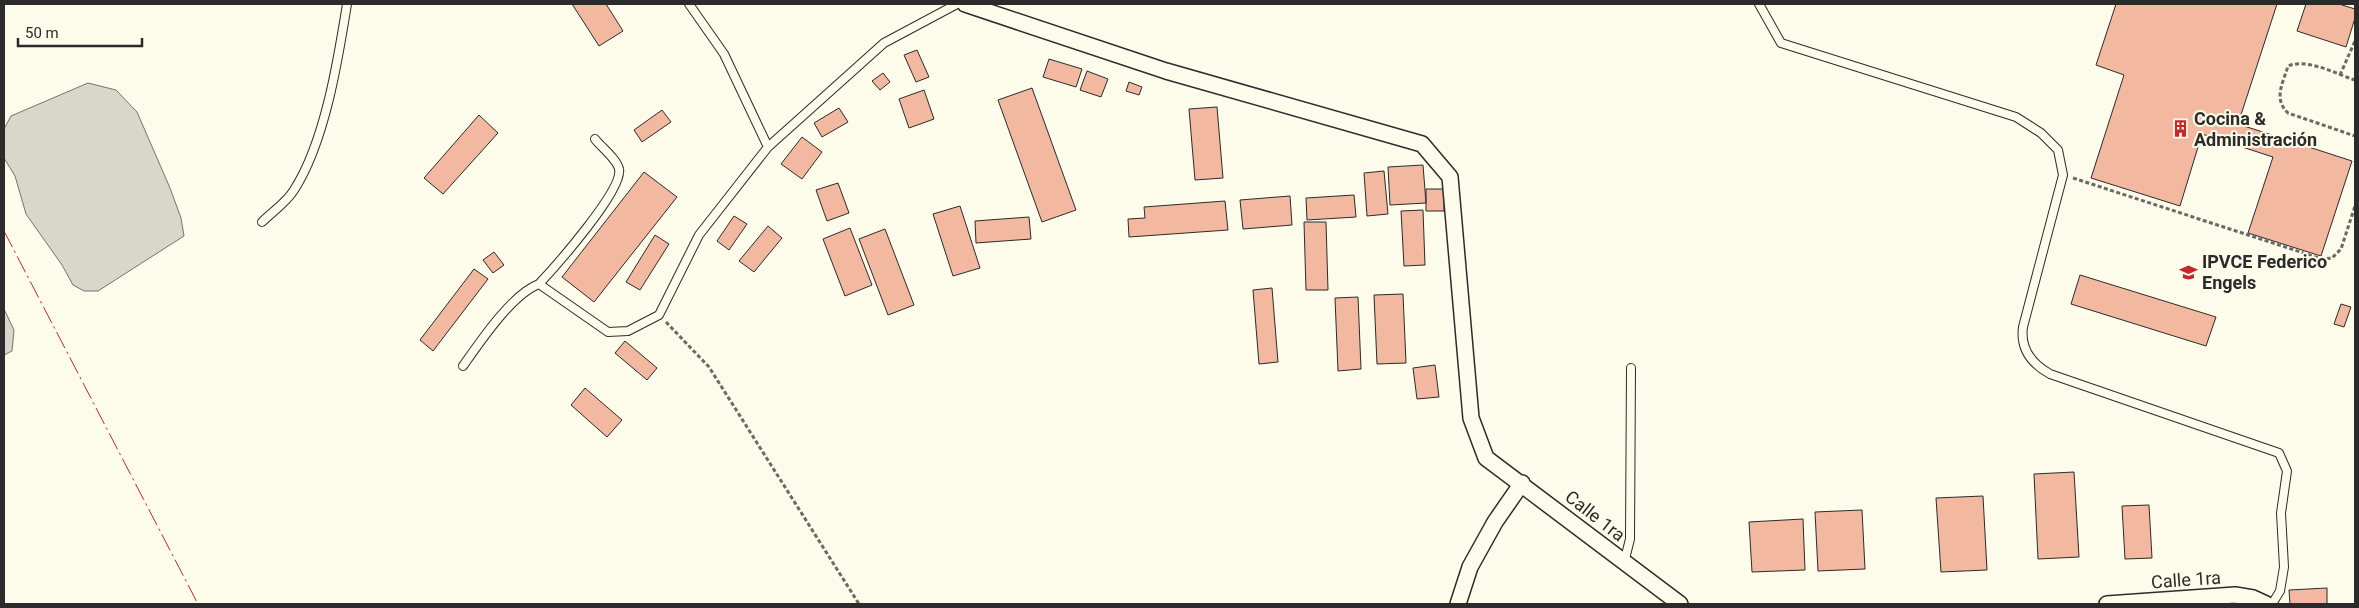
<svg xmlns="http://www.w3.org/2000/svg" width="2359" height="608" viewBox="0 0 2359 608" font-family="Roboto,sans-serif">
  <rect width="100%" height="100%" fill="#fdfbea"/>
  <path fill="#d8d7c9" stroke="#74746e" d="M88 83 116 90 137 112 170 188 181 218 184 236 98 291H84L73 285 62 265 26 214 15 176 4 158V129L11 116Z
    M4 309 14 330 12 351 4 355Z"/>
  <path fill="#f2b8a0" stroke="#2b2b2b" d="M572 4H606L623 31 599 46Z
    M2116 4H2277L2238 124 2352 161 2321 256 2248 233 2273 157 2202 134 2180 206 2091 178 2124 75 2096 65Z
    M2306 4H2339L2355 9V18L2346 47 2297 31Z
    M917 50 929 77 916 82 904 55Z
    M1049 59 1082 69 1076 87 1043 77Z
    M1087 71 1108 79 1101 97 1080 90Z
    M883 73 890 82 880 90 872 81Z
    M1129 82 1142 87 1139 95 1126 91Z
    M1032 88 1076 210 1042 222 998 100Z
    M924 90 934 119 909 128 899 99Z
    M1217 107 1223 178 1195 180 1189 109Z
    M839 108 848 122 822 137 814 123Z
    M662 110 671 122 642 142 634 130Z
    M479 115 498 133 443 194 424 178Z
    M802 137 822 152 802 179 781 164Z
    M1423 165 1426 203 1390 205 1388 167Z
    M1384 171 1388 214 1367 216 1364 173Z
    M644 172 677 197 594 302 562 277Z
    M838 183 849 213 827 221 816 190Z
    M1426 189H1444V211H1426Z
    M1354 195 1356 217 1307 220 1306 198Z
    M1290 196 1292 225 1243 229 1240 200Z
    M1225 201 1228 230 1129 237 1128 219 1145 218 1144 207Z
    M960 206 980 268 953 276 933 214Z
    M1423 210 1425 265 1404 266 1401 211Z
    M734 216 747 224 729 250 717 241Z
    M1029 217 1031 239 976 243 975 221Z
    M1304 222H1326L1328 290H1306Z
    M768 226 782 238 754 272 739 261Z
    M850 228 872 285 845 296 823 239Z
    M885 229 914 305 888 315 859 239Z
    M655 235 669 244 640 290 626 282Z
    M494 252 504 265 493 273 483 260Z
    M474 269 488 279 433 351 420 340Z
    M2080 275 2216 317 2206 346 2071 304Z
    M1272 288 1278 362 1259 364 1253 290Z
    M1403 294 1406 363 1377 364 1374 295Z
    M1358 297 1361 369 1338 371 1335 298Z
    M2341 304 2351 307 2344 327 2334 324Z
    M625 341 657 368 647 380 615 353Z
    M1435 365 1439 397 1417 399 1413 368Z
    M585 388 622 420 607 437 571 405Z
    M2074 472 2079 557 2038 559 2034 474Z
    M1983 496 1987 570 1941 572 1936 498Z
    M2149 505 2152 558 2125 559 2122 506Z
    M1862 510 1865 569 1818 571 1815 512Z
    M1803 519 1805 570 1752 572 1749 522Z
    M2327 588V604H2290L2289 590Z"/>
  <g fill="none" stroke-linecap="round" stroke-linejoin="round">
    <defs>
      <path id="service" d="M689 4 724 54 768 147
        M1759 4 1781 43 2016 117 2041 133 2058 150 2063 175 2023 327C2020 349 2032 364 2050 374L2279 453 2287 471 2281 513 2284 567 2280 591 2272 604
        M262 222C272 212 287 202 294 190 325 142 338 60 347 4
        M539 284C555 267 624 189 619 169 617 159 601 147 595 139
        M463 366C480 342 512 294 539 284L608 332 628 331 659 315 699 235 768 147 884 43 957 4
        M1624 563 1630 539 1631 368"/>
      <path id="minor" d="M965 4 1166 71 1422 144 1450 177 1471 418 1486 458 1680 604
        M1458 604 1470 567 1495 522 1522 483
        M2107 604 2235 595 2253 598 2266 604"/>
    </defs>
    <use href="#service" stroke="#2b2b2b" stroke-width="10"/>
    <use href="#minor" stroke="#2b2b2b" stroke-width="18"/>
    <path stroke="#6a6964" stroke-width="3" stroke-dasharray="4 2.5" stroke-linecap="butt" d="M2340 75 2355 41
      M2355 80C2336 74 2308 58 2288 66 2283 83 2273 99 2288 113L2355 136
      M2073 178 2322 259 2332 258 2341 249 2355 206
      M666 322 709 367 859 604"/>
    <use href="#service" stroke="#fdfbea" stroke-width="8"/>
    <use href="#minor" stroke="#fdfbea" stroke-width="15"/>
    <path stroke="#c62828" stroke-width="1" stroke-dasharray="18 4 2.5 4" stroke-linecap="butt" d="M4 231 198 604"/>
  </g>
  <defs>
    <symbol id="building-bare" viewBox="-9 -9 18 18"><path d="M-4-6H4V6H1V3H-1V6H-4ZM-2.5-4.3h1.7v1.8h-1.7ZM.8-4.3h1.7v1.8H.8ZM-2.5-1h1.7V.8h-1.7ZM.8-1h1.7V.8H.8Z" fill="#c62828" stroke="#fdfbea" stroke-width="2.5" paint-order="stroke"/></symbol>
    <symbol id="school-bare" viewBox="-9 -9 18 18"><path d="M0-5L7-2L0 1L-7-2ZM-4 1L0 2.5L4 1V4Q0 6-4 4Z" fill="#c62828" stroke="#fdfbea" stroke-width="2.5" paint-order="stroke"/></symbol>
  </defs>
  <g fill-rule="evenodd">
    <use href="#building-bare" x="2168" y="116" width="25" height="25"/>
    <use href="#school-bare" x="2176" y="260" width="25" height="25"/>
  </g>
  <g text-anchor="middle" stroke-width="4" stroke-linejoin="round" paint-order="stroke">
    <g font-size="18" font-weight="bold" fill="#2b2b2b" stroke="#fdfbea" text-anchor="start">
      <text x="2194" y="125">Cocina &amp;<tspan x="2194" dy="21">Administración</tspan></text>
      <text x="2202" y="268">IPVCE Federico<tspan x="2202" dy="21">Engels</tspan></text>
    </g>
    <g font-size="18" fill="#2b2b2b" stroke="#fdfbea">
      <text transform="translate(1595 516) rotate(38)" y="6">Calle 1ra</text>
      <text transform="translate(2186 580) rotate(-4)" y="6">Calle 1ra</text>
    </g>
  </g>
  <rect width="2359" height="608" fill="none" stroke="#2b2b2b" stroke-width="10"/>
  <path d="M18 38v8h124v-8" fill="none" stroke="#2b2b2b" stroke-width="2.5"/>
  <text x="25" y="38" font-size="15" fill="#2b2b2b" stroke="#fdfbea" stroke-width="4" paint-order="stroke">50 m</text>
</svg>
